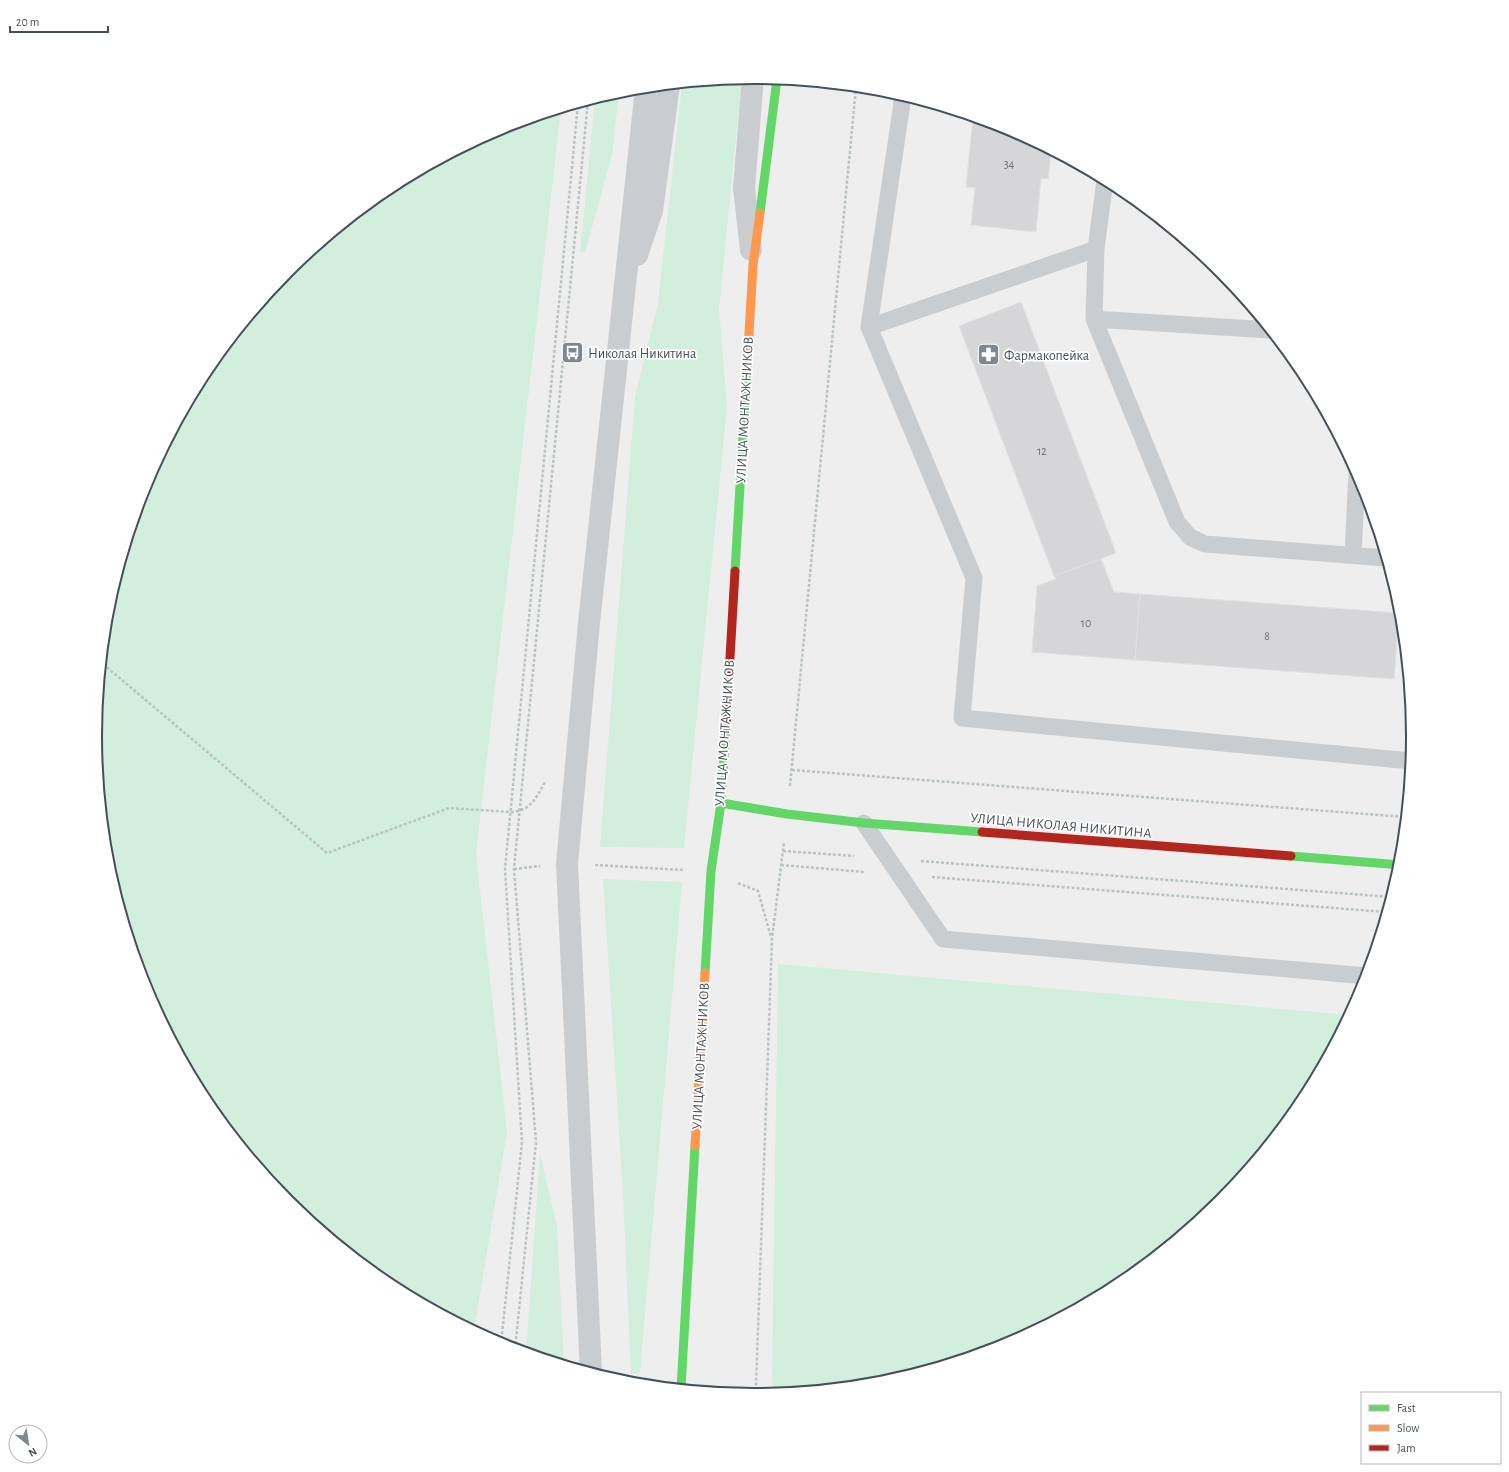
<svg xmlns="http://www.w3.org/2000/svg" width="1509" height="1472" viewBox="0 0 1509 1472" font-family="'Alegreya Sans',sans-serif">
  <rect width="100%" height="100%" fill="#efeeee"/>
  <path fill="#d2eedd" d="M742 78 719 309 727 406 684 848 600 847 635 396 658 303 682 84Z
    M619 92 612 155 585 253 580 252 595 99Z
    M561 109 476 854 507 1132 474 1330 388 1284 288 1202 206 1102 146 988 108 864 96 736 108 607 146 484 207 370 289 270 389 188 503 127Z
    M603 879 682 882 640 1372 631 1375 623 1195Z
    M778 964 1349 1015 1302 1102 1220 1202 1120 1284 1006 1345 883 1382 775 1393 772 1380Z
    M540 1154 557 1226 564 1364 526 1352Z"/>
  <path fill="#d6d6d8" stroke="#e0e0e1" d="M973 117 1007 127 1051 151 1048 179 1041 178 1036 232 971 225 975 188 966 187Z
    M1021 302 1116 553 1054 576 959 326Z
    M1101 559 1114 592 1140 594 1135 660 1032 652 1037 586 1056 579 1054 576Z
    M1140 594 1399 613 1394 679 1135 660Z"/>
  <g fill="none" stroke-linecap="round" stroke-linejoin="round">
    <path stroke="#b8c4c0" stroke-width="2.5" stroke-dasharray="3 2" stroke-linecap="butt" d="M103 664 327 853 449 808 510 812C531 811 536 798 545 782
      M792 770 1405 817
      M790 786 856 87
      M783 851 854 856
      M921 861 1391 897
      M595 865 683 870
      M781 865 865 872
      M514 869 540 866
      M932 877 1386 912
      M738 883 758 891 771 937
      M501 1344 522 1142 505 869 578 104
      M515 1349 536 1142 514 869 588 101
      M759 1395 756 1385 772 939 784 842"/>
    <path stroke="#cacdcf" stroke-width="17" d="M903 96 869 327 1096 249 1105 180
      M1096 249 1094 319 1177 522 1190 537 1205 544 1386 558
      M1094 319 1270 330
      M869 327 974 578 962 718 1411 761
      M1353 555 1357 472
      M864 823 943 939 1367 976"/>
    <path stroke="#cacdcf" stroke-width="22" d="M751 250 744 188 753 77
      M637 255 652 211 669 85
      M591 1372 567 864 589 623 646 88"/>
    <path stroke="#63d668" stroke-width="9" d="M760 213 777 79
      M735 571 747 368
      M721 803 787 814 864 823 982 832
      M1291 856 1401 865
      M705 973 711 871 721 803 726 727
      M681 1388 695 1146"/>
    <path stroke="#ff974d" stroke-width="9" d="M747 368 753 265 760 213
      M695 1146 705 973"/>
    <path stroke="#b3261e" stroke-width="9" d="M726 727 735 571
      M982 832 1291 856"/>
  </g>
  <defs>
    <symbol id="bus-square" viewBox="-11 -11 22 22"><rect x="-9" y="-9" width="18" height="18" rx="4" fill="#81878e" stroke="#fff"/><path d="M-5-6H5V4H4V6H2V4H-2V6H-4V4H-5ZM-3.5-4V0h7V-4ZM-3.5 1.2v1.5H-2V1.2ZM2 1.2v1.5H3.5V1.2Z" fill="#fff"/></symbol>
    <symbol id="pharmacy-square" viewBox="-11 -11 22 22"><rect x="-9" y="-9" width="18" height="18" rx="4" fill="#81878e" stroke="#fff"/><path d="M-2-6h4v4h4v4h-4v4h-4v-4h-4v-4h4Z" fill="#fff"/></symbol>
  </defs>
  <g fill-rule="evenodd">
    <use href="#bus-square" x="560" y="340" width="25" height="25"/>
    <use href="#pharmacy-square" x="976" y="342" width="25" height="25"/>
  </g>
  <g text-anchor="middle" stroke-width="3.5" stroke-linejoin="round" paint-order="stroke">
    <g font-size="12" fill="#6c737c">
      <text x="1009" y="168">34</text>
      <text x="1042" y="455">12</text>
      <text x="1086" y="627">10</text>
      <text x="1267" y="640">8</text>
    </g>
    <g font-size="14" fill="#46505b" stroke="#fff" text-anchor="start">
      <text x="588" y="358">Николая Никитина</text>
      <text x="1004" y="360">Фармакопейка</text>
    </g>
    <g font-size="14" fill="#46505b" stroke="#fff">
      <text transform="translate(744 410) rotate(-87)" y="5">УЛИЦА МОНТАЖНИКОВ</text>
      <text transform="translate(724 733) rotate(-86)" y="5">УЛИЦА МОНТАЖНИКОВ</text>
      <text transform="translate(1061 825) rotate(5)" y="5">УЛИЦА НИКОЛАЯ НИКИТИНА</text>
      <text transform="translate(700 1056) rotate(-87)" y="5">УЛИЦА МОНТАЖНИКОВ</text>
    </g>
  </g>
  <path d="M0 0H1509V1472H0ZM102 736a652 652 0 1 1 1304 0a652 652 0 1 1-1304 0Z" fill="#fff" fill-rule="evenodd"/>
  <path fill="none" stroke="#46505b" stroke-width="2" d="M102 736a652 652 0 1 1 1304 0a652 652 0 1 1-1304 0Z"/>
  <rect x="1361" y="1392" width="140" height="72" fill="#ffffff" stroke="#b5b9bd"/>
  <rect x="1369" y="1405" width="20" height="6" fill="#63d668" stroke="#b5b9bd"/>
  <text x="1397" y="1412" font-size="12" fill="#46505b">Fast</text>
  <rect x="1369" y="1425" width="20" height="6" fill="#ff974d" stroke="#b5b9bd"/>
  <text x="1397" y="1432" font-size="12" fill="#46505b">Slow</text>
  <rect x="1369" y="1445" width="20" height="6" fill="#b3261e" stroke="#b5b9bd"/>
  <text x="1397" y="1452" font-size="12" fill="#46505b">Jam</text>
  <g transform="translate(28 1444) rotate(150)"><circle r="19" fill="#ffffff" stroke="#b5b9bd"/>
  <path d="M0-3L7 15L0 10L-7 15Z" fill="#81878e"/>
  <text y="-6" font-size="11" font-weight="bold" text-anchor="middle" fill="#46505b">N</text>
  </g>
  <path d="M10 26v6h98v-6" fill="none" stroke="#46505b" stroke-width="2"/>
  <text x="16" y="26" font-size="12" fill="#46505b" stroke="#ffffff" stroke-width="3" paint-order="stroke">20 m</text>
</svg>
